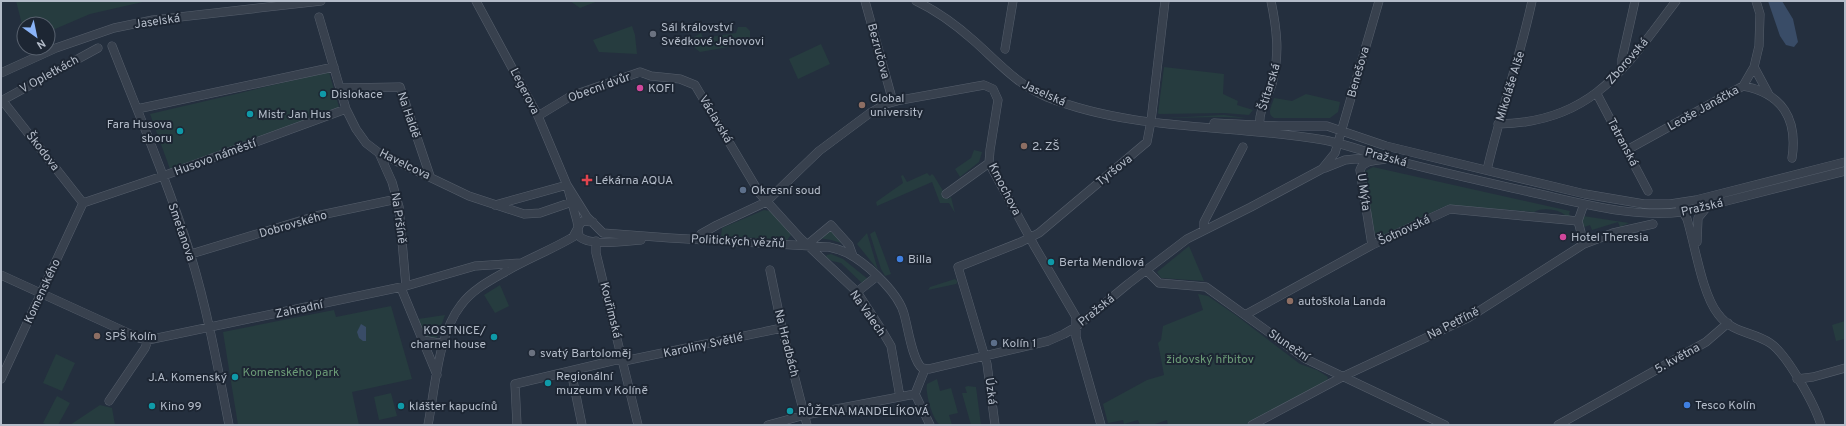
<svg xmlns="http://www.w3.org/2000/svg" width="1846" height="426" viewBox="0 0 1846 426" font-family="Overpass,sans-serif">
  <rect width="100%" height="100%" fill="#242f3e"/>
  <path fill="#263c3f" d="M16 1H147L90 14 48 32V24H24V32Z
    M570 1H598L580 8Z
    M632 26 635 35 637 54 599 52 593 40Z
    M738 27H746L750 31V40L745 44 700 52 695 48 693 41 694 37 701 33 703 38 736 33Z
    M821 44 830 64 798 79 789 59Z
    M1164 67 1224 74 1223 94 1238 101 1237 105 1253 110 1249 115 1224 113 1159 114 1158 113Z
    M329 72 339 107 170 169 150 114Z
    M1306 94 1340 102 1338 112 1330 118H1274C1266 114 1272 105 1274 98L1292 101Z
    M1224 115 1246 118 1221 117 1166 118Z
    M974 150 982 152 979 162 960 177 955 169 971 158Z
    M1373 167 1570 211 1569 214 1572 218C1566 217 1565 214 1560 212 1553 209 1541 208 1534 212L1448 205 1382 236 1375 234 1367 194 1369 193 1367 177 1364 172Z
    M927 173 930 176 932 174 934 176 948 199 951 197 955 213 949 203H940L932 182 877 206 876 202 903 183 901 176 903 175 907 182Z
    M764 210 770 211 790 232 791 235 787 240 721 236 722 228Z
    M1583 216 1629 223 1620 227 1618 222 1592 230 1590 225 1584 227 1582 220Z
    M831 230 845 244 831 240 820 238 827 231Z
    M875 231 891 274 885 276 881 269 870 234Z
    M867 233 878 270 857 244Z
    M1189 246 1204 281 1161 278 1157 272Z
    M831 254 843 259 869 280 864 285 841 263 832 261 826 257 827 255Z
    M955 279 958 282 956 284 928 290 930 287Z
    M500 285 509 306 495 313 484 295Z
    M1198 294 1208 296 1237 316 1300 364 1317 370 1328 377 1327 381 1245 425H1168L1167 420 1152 425H1140L1138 420 1124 424 1123 420 1108 423 1103 404 1147 380 1164 375 1158 343 1161 340 1163 326 1203 310Z
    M391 306 412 379 352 392 359 425H238L223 332 334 310 336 317Z
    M445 315 436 340 426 338 418 319Z
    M1845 321V339L1836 341 1832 325Z
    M56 354 75 363 62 391 43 383Z
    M937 379 940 391 951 388 958 413 949 415 952 425C947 425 942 426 939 424 932 418 925 392 927 384Z
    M968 386 976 387 981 425H971L962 393H967L965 387Z
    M391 393 397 416 379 420 374 397Z
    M57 396 70 403 58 425H48L43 423Z
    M100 405 112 408 115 425H70Z"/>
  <path fill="#394c67" d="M1768 1H1782L1793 19 1798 42 1794 47 1786 45 1780 36Z
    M361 324 366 327V341H363L359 338 357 332Z"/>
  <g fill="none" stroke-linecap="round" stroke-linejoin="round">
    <defs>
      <path id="minor" d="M476 1 538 116 567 185 577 221 578 227
        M865 1 893 102
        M916 1C937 11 956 25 973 40 997 61 1017 85 1047 97 1134 132 1233 124 1324 140 1345 144 1366 152 1387 158 1434 171 1482 181 1530 192 1581 203 1631 218 1683 212L1845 171
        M319 17 346 109 356 129 366 143 379 153 469 196 524 214 540 213 572 202
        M112 46C139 115 168 183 190 253 207 308 218 368 229 425
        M1005 49 1013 1
        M1754 67 1768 93
        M1622 69V59L1635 1
        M1 73 56 48 114 28 153 20 321 1
        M1743 86C1782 93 1798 119 1792 158
        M340 88 400 87 430 176
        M1597 94 1648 191
        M2 100 83 203
        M1 101 98 48
        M137 109 334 67
        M538 116 571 96 640 72 651 76 680 79 695 85 760 194 800 238 857 292 881 329 891 346 900 397
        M1214 123 1279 126H1327L1386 146 1585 194 1644 204H1670L1696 200 1845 162
        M1498 124C1592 123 1625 68 1676 1
        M1260 125C1258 111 1268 97 1272 84 1280 55 1277 30 1271 1
        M1627 150 1743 86 1754 67 1759 46 1760 14 1756 1
        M379 153 392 182 399 207 406 286
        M1325 168 1345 160 1374 157
        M1487 170C1500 113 1520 58 1532 1
        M567 185 587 217 603 233 670 238 829 247C838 249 847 252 854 257 871 268 899 294 904 314 908 327 912 360 922 368L929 369 1048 341 1064 334 1076 327 1128 284 1187 239 1251 207 1322 169 1335 153 1379 1
        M946 194 989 163
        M83 203 163 176 346 109
        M1584 204 1578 221 1584 244
        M495 205 567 185
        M1679 210 1683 212 1687 219C1695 245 1702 294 1718 314 1733 334 1752 331 1770 343 1787 354 1815 405 1821 425
        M578 229 579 236C589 247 626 241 641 240
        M1204 229V222L1243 147
        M697 239 701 234 717 225 766 202 819 151 870 113 886 104 901 100 984 85 993 89 998 100 990 150 989 163 1035 247 1076 317V337L1101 425
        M596 241V253L638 425
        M1697 242 1698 218 1707 207
        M807 245 831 225 849 245 853 256
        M1372 245 1360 170C1363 160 1375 161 1385 159
        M191 254 316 216 397 199
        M770 270 782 328 807 425
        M1146 270 1159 283 1206 287 1306 359 1445 425
        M1 275 139 338 148 340 406 286 475 266 521 263
        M401 288 437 375
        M857 292 876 277
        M1245 315 1372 245 1450 209 1578 221
        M423 340 438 343 443 342
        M571 371 582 425
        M1 379 83 203
        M1797 379 1813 377 1845 368
        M915 394 930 425
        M915 394 925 369
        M109 401 145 348 148 340
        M428 425C435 389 438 334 461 305 472 290 489 281 505 272 527 259 551 250 573 237L580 224 583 221 593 222
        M517 425 515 384 616 360 624 361 782 328
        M768 425 805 415 915 394
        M995 425 987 364 958 267 1021 242 1039 233 1147 142 1151 121 1165 1
        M1252 425 1344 376 1468 318 1584 244 1613 233 1653 224
        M1558 425 1706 342 1728 323"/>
    </defs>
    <use href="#minor" stroke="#565f6c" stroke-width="9"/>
    <use href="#minor" stroke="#38414e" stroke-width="8"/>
  </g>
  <g fill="#6b7280" stroke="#1d2633" stroke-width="1.5">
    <circle cx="653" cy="34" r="4"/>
    <circle cx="532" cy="353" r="4"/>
  </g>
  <g fill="#d1479c" stroke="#1d2633" stroke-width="1.5">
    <circle cx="640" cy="88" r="4"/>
    <circle cx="1563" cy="237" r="4"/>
  </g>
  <g fill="#0f9aa8" stroke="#1d2633" stroke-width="1.5">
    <circle cx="323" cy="94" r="4"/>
    <circle cx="250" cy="114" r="4"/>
    <circle cx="180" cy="131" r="4"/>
    <circle cx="1051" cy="262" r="4"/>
    <circle cx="494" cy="337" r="4"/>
    <circle cx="235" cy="377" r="4"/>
    <circle cx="548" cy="383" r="4"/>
    <circle cx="152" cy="406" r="4"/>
    <circle cx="401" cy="406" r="4"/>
    <circle cx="790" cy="411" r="4"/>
  </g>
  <g fill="#8d6e63" stroke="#1d2633" stroke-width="1.5">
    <circle cx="862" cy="105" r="4"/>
    <circle cx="1024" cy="146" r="4"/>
    <circle cx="1290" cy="301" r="4"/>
    <circle cx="97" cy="336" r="4"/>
  </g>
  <path fill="#e0444e" stroke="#1d2633" stroke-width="1.5" d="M585 174h4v4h4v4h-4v4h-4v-4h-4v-4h4z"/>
  <g fill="#5c6f8a" stroke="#1d2633" stroke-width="1.5">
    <circle cx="743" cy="190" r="4"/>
    <circle cx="994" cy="343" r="4"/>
  </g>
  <g fill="#3f7fe0" stroke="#1d2633" stroke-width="1.5">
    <circle cx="900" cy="259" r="4"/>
    <circle cx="1687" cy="405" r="4"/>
  </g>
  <g text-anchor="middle" stroke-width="4" stroke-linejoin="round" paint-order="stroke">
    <g font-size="12" fill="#b4bcc9" stroke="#1d2633">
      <text transform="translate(157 21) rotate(-8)" y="4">Jaselská</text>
      <text transform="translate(879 51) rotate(75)" y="4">Bezručova</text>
      <text transform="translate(1627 61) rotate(-49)" y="4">Zborovská</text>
      <text transform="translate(1358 72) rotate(-74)" y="4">Benešova</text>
      <text transform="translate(49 74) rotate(-29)" y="4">V Opletkách</text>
      <text transform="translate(1510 86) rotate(-73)" y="4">Mikoláše Alše</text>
      <text transform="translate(599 87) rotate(-20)" y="4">Obecní dvůr</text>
      <text transform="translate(1269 87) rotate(-73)" y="4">Štítarská</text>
      <text transform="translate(525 91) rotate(63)" y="4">Legerova</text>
      <text transform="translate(1044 93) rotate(24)" y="4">Jaselská</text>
      <text transform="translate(1703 108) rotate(-29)" y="4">Leoše Janáčka</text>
      <text transform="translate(409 115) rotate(71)" y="4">Na Haldě</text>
      <text transform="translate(716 119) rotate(59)" y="4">Václavská</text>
      <text transform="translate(1623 142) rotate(62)" y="4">Tatranská</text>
      <text transform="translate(43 151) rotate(52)" y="4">Škodova</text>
      <text transform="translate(215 157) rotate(-20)" y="4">Husovo náměstí</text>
      <text transform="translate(1386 157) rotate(15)" y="4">Pražská</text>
      <text transform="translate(405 164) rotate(26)" y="4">Havelcova</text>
      <text transform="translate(1114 170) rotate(-39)" y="4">Tyršova</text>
      <text transform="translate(1005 189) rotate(63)" y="4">Kmochova</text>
      <text transform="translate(1364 192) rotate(82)" y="4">U Mýta</text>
      <text transform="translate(1702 207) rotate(-13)" y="4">Pražská</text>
      <text transform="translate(399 218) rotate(82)" y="4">Na Pršíně</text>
      <text transform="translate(293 224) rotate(-16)" y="4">Dobrovského</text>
      <text transform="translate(1404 230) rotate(-25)" y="4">Šotnovská</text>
      <text transform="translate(182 232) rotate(71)" y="4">Smetanova</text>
      <text transform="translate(738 241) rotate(3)" y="4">Politických vězňů</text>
      <text transform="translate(42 291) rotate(-65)" y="4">Komenského</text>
      <text transform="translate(299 309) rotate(-12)" y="4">Zahradní</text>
      <text transform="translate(611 310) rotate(76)" y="4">Kouřimská</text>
      <text transform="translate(1096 310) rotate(-39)" y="4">Pražská</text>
      <text transform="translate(868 313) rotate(55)" y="4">Na Valech</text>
      <text transform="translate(1453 323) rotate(-27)" y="4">Na Petříně</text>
      <text transform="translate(787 343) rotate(76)" y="4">Na Hradbách</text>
      <text transform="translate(703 345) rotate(-12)" y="4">Karoliny Světlé</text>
      <text transform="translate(1289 345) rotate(34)" y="4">Sluneční</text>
      <text transform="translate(1677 358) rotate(-29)" y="4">5. května</text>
      <text transform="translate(991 391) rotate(83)" y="4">Úzká</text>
    </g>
    <g font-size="12" fill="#b4bcc9" stroke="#1d2633" text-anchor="start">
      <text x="661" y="31">Sál království<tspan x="661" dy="14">Svědkové Jehovovi</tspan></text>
      <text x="648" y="92">KOFI</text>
      <text x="331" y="98">Dislokace</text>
      <text x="870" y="102">Global<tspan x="870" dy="14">university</tspan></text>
      <text x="258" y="118">Mistr Jan Hus</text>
      <text x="172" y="128" text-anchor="end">Fara Husova<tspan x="172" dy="14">sboru</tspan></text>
      <text x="1032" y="150">2. ZŠ</text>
      <text x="595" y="184">Lékárna AQUA</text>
      <text x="751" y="194">Okresní soud</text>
      <text x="1571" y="241">Hotel Theresia</text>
      <text x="908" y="263">Billa</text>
      <text x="1059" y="266">Berta Mendlová</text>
      <text x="1298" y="305">autoškola Landa</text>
      <text x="486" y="334" text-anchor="end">KOSTNICE/<tspan x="486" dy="14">charnel house</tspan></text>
      <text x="105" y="340">SPŠ Kolín</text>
      <text x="1002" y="347">Kolín 1</text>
      <text x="540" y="357">svatý Bartoloměj</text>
      <text x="556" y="380">Regionální<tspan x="556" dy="14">muzeum v Kolíně</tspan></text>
      <text x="227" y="381" text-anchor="end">J.A. Komenský</text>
      <text x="1695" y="409">Tesco Kolín</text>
      <text x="160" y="410">Kino 99</text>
      <text x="409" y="410">klášter kapucínů</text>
      <text x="798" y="415">RŮŽENA MANDELÍKOVÁ</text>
    </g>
    <g font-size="12" fill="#6b9a76" stroke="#1d2633">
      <text x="1210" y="363">židovský hřbitov</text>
      <text x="291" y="376">Komenského park</text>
    </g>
  </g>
  <rect width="1846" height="426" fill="none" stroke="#b4bcc9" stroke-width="4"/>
  <g transform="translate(36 36) rotate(147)"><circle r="19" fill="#1d2633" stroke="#59626f"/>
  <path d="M0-3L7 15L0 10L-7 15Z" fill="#8ab4f8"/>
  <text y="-6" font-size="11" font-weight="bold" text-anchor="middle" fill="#b4bcc9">N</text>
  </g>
</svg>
